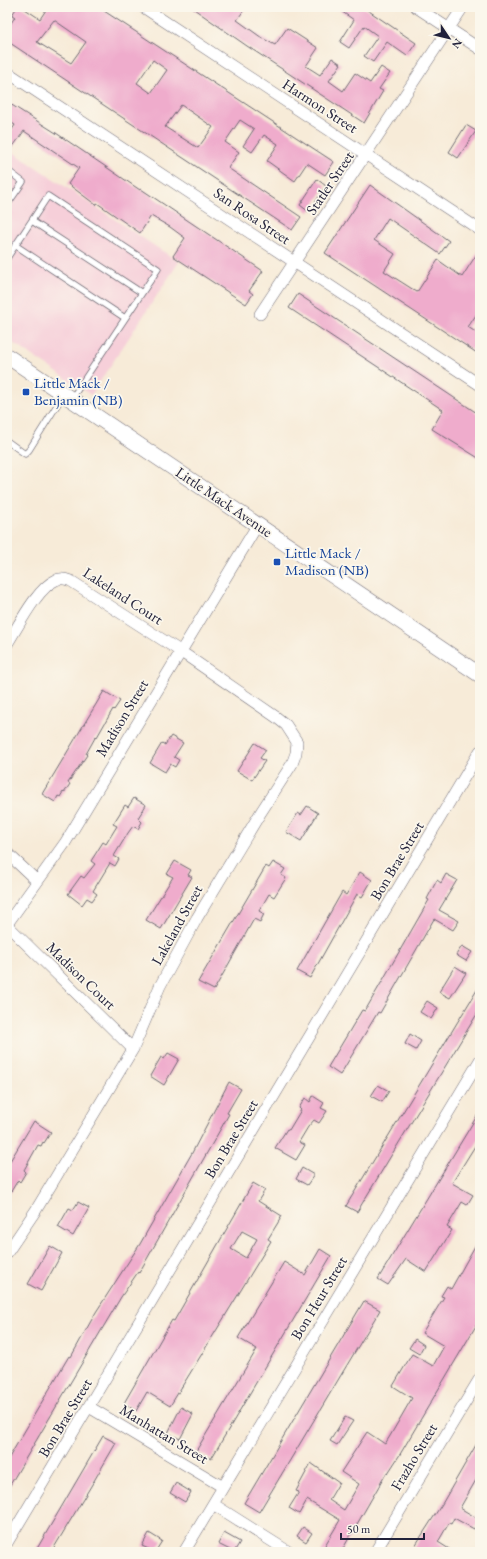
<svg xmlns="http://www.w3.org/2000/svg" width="487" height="1559" viewBox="0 0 487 1559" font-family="'EB Garamond',serif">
  <rect width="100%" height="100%" fill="#fbf7ec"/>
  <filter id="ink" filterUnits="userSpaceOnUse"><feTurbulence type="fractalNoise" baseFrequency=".025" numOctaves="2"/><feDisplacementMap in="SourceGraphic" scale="8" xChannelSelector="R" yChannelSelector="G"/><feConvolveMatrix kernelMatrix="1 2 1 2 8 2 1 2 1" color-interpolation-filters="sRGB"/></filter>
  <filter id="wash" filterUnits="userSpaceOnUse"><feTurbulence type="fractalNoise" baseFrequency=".012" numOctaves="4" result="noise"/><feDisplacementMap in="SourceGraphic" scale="16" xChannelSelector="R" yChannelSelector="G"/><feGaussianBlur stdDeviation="0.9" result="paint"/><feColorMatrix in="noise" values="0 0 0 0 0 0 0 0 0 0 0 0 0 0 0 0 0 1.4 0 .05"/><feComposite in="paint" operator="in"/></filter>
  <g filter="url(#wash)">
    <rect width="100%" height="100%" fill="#f7ebd8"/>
    <path fill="#f6cfd9" d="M7 148 179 262 91 395 7 339Z"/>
    <g id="blocks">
      <path fill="#efaccc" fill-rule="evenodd" d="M17 7H22L40 19 48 7H98L334 162 325 175 307 163 295 181 267 161 278 144 264 135 252 152 243 146 254 129 240 120 225 142 239 152 228 168 301 217 292 230 7 41V29L15 17 12 15ZM54 20 86 42 71 63 37 42ZM153 60 167 70 151 93 137 83ZM181 105 213 127 198 148 165 127Z
        M191 7H246L237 20 262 38 275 45 287 28 318 48 306 66 320 75 332 58 341 64 329 81 343 91 355 73 370 83 381 67 390 73 379 89 383 91 364 123 247 46Z
        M335 7H363L416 43 407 56 387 42 373 62 364 56 378 36 364 26 349 48 340 42 354 20Z
        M7 102 56 133 140 190 141 189 263 271 249 291 253 294 246 304 173 256 185 238 170 227 151 216 140 233 97 203 96 205 68 184 79 168 24 131 12 148 7 144V137L15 125 7 120Z
        M466 125 476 131 458 158 449 152Z
        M317 179 326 186 309 212 300 205Z
        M370 185 449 241 440 254 388 218 374 240 395 254 384 271 417 292 438 260 462 277 480 249V309L468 327 480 335V355L325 253Z
        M298 294 480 415V459L432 429 443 410 289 308Z
        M104 691 120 701 114 710 113 709 97 737 96 736 86 754 87 755 68 783 70 784 64 793 63 792 60 797 58 796 55 802 42 794Z
        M171 736 183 743 174 757 179 760 175 767 170 764 165 772 150 763 162 743 165 745Z
        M255 743 266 750 260 758 265 761 252 780 237 771Z
        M134 798 146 805 138 818 142 822 138 829 133 826 128 833 114 856 119 859 115 866 110 863 93 891 97 894 92 901 87 898 82 905 68 894 81 876 84 878 95 864 91 861 103 842 106 844 117 826 113 824 125 805 128 807Z
        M307 806 318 813 301 841 286 832 298 813 301 815Z
        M175 861 191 870 188 875 192 877 161 929 146 920 173 877 167 874Z
        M273 862 285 869 281 875 286 878 274 897 269 894 259 911 264 914 260 922 254 919 214 990 198 982 266 866 269 868Z
        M360 872 372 880 362 897 357 894 310 978 297 971 342 892 346 895Z
        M446 874 457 880 439 910 459 921 453 930 434 919 380 1013 378 1012 340 1075 328 1067 362 1010 365 1011 429 900 427 899 437 880 441 883Z
        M462 946 472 952 466 961 456 955Z
        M455 966 466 973 450 998 439 992Z
        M480 985V1009L357 1212 346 1206Z
        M427 1001 438 1008 431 1019 420 1012Z
        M410 1034 421 1041 416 1050 405 1044Z
        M168 1053 179 1059 164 1085 150 1076 161 1057 164 1059Z
        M229 1082 241 1089 227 1113 229 1114 139 1273 138 1272 121 1297 7 1490V1461L69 1356 71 1357 96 1312 140 1244 192 1153Z
        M378 1085 389 1091 382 1102 371 1096Z
        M313 1096 324 1103 321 1108 327 1111 319 1123 314 1120 308 1127 299 1142 305 1145 296 1160 275 1148 287 1129 289 1130 301 1110 299 1108 305 1098 310 1102Z
        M480 1111V1138L452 1183 473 1195 467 1205 462 1202 447 1227 452 1230 426 1272 406 1259 388 1285 378 1279Z
        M34 1121 51 1132 44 1143 43 1142 41 1146 38 1145 24 1170 26 1172 20 1182 18 1180 7 1198V1159L10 1161Z
        M302 1168 314 1175 307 1185 296 1179Z
        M253 1183 265 1190 258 1201 282 1216 268 1239 271 1241 170 1406 147 1392 136 1411 124 1403 172 1320 174 1321ZM242 1231 257 1239 246 1258 231 1249Z
        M78 1202 89 1208 73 1236 58 1227 69 1208 73 1210Z
        M480 1237V1319L399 1456 388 1473 387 1472 341 1552H321L340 1520 307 1500 299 1514 289 1508 299 1492 296 1491 311 1463 339 1483 329 1500 344 1510 359 1484 341 1472 367 1432 385 1444 390 1436 412 1398 393 1386 412 1354 433 1366 444 1346 422 1333 444 1297 441 1296 447 1286 451 1289Z
        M50 1246 62 1253 41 1291 28 1284Z
        M320 1249 331 1256 211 1459 196 1451 257 1349 238 1338 284 1262 305 1275Z
        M364 1301 380 1310 259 1512 244 1503Z
        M415 1339 424 1345 419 1354 409 1348Z
        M181 1407 193 1414 180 1439 168 1433Z
        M345 1417 353 1421 337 1445 330 1441Z
        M103 1436 116 1443 91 1486 55 1546 50 1552H35Z
        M480 1438V1473L460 1508 480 1520 474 1529 454 1518 451 1524 449 1523 438 1542 454 1552H419L413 1549 442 1504Z
        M176 1483 191 1492 185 1502 170 1493Z
        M303 1527 312 1533 306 1542 297 1536Z
        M149 1533 162 1541 155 1552 142 1546Z
        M224 1533 240 1542 234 1552 218 1544Z"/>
    </g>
  </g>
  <g filter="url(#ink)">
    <use href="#blocks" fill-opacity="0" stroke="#6d6872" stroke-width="1"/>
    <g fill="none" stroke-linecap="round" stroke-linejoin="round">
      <defs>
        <path id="service" d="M7 170 23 182 7 205
          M32 221 142 293
          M15 245 125 318
          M7 258 48 196 158 269 72 398
          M7 441 25 454 29 450 64 394"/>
        <path id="minor" d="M143 7 480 230
          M416 7 480 49
          M7 72 480 385
          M260 314 463 7
          M7 644C18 627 37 588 56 580 60 578 66 579 71 581L180 651 276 717 286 725 297 742 296 753 292 764 261 812 197 918 160 986 133 1049 36 1210 7 1253
          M7 853 37 881
          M7 924 65 843 258 524
          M7 925 133 1049
          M89 1407 223 1487
          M213 1504 289 1552
          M7 1543 480 751
          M184 1552 480 1060
          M375 1552 480 1378"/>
        <path id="secondary" d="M7 356 480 675"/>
      </defs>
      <use href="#service" stroke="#6d6872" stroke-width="7"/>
      <use href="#minor" stroke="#6d6872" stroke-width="12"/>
      <use href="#secondary" stroke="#6d6872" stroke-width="16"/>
      <use href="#service" stroke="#fff" stroke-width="5.5"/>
      <use href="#minor" stroke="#fff" stroke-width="11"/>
      <use href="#secondary" stroke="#fff" stroke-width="15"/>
    </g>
  </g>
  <g fill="#1a4fb4" stroke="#fbf7ec" stroke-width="1.5">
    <rect x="22" y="388" width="8" height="8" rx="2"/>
    <rect x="273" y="558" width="8" height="8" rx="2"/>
  </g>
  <g text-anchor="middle" stroke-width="3.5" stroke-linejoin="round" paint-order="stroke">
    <g font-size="15" fill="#22223b" stroke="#fbf7ec">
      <text transform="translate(320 106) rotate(33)" y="5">Harmon Street</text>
      <text transform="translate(330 183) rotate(-56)" y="5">Statler Street</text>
      <text transform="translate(252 216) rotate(34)" y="5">San Rosa Street</text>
      <text transform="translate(224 502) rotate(34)" y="5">Little Mack Avenue</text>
      <text transform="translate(123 596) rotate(33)" y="5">Lakeland Court</text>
      <text transform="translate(122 718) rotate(-59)" y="5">Madison Street</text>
      <text transform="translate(397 861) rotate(-59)" y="5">Bon Brae Street</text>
      <text transform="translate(177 925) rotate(-61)" y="5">Lakeland Street</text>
      <text transform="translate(81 976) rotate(44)" y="5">Madison Court</text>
      <text transform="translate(231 1139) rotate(-59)" y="5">Bon Brae Street</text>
      <text transform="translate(319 1298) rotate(-59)" y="5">Bon Heur Street</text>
      <text transform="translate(65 1418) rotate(-59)" y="5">Bon Brae Street</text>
      <text transform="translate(164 1434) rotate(31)" y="5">Manhattan Street</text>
      <text transform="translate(414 1457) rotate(-59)" y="5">Frazho Street</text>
    </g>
    <g font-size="15" fill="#164399" stroke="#fbf7ec" text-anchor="start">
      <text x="34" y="388">Little Mack /<tspan x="34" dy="17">Benjamin (NB)</tspan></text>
      <text x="285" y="558">Little Mack /<tspan x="285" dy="17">Madison (NB)</tspan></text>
    </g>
  </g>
  <rect width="487" height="1559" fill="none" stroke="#fbf7ec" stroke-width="24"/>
  <g transform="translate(449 38) rotate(125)" stroke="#fbf7ec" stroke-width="3" paint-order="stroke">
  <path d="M0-3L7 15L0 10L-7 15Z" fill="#22223b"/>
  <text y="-6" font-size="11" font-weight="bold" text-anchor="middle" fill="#22223b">N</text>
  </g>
  <path d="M341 1533v6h83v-6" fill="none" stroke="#22223b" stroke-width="2"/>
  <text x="347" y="1533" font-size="12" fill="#22223b" stroke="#fbf7ec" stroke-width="3" paint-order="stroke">50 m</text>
</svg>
